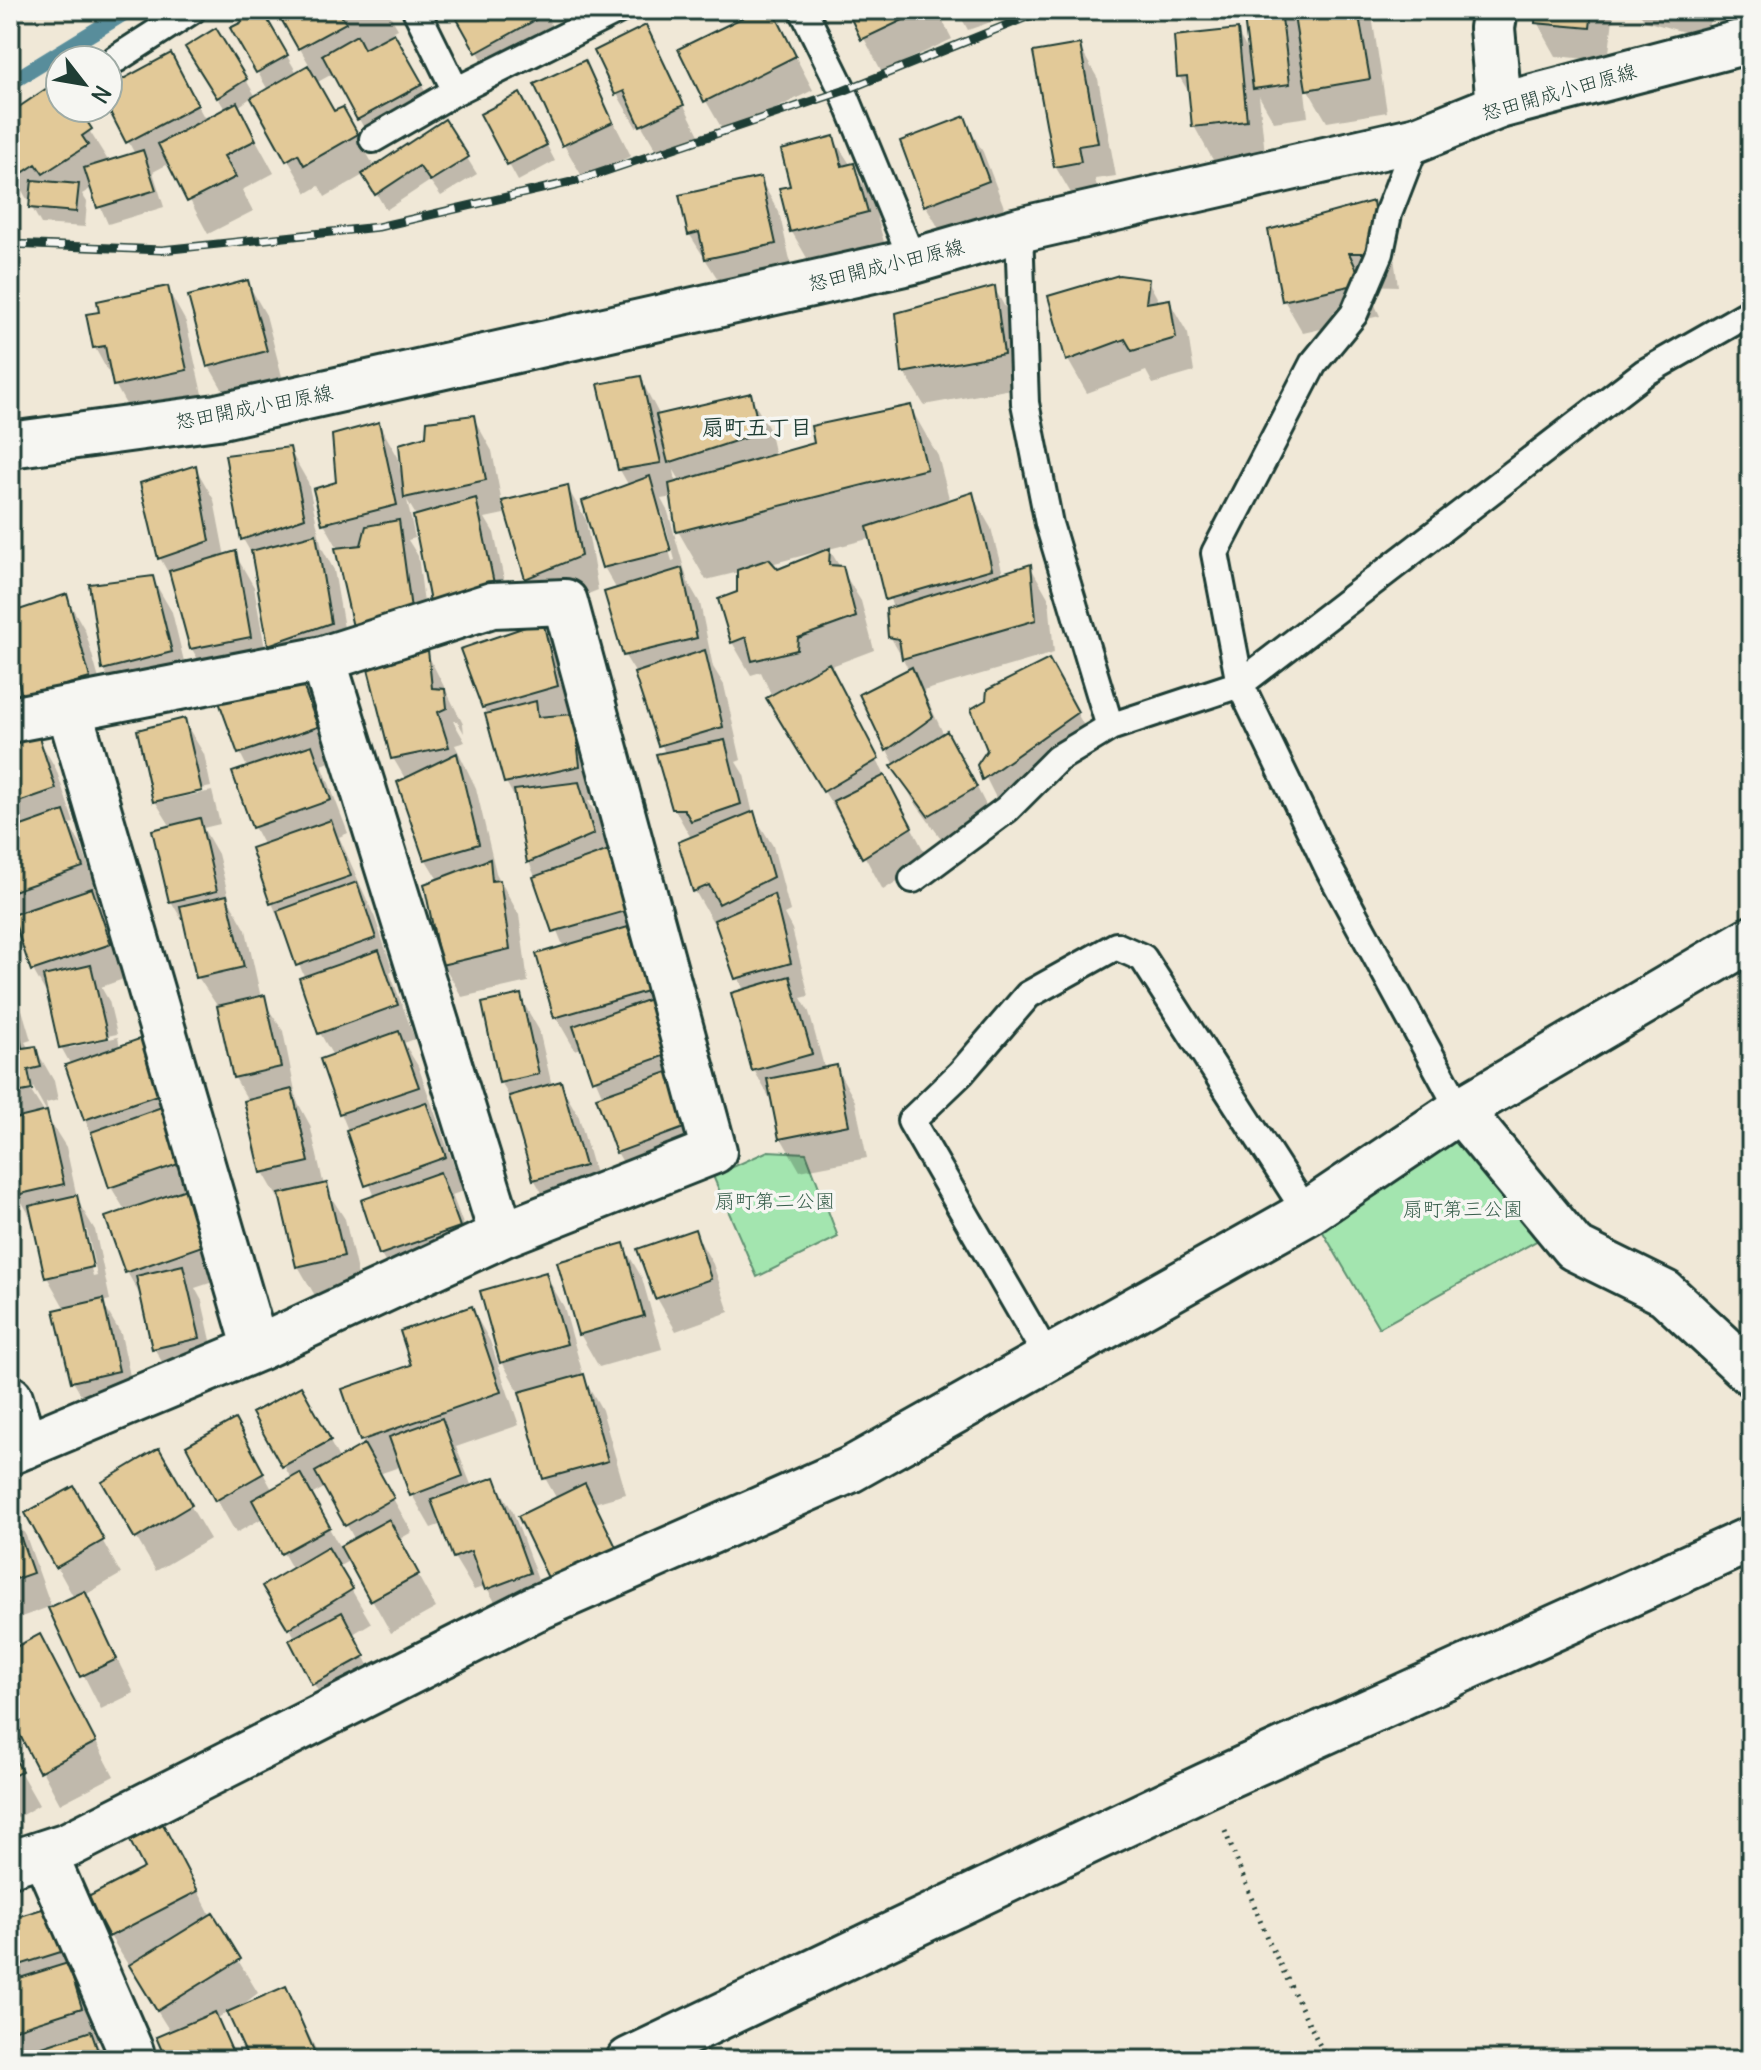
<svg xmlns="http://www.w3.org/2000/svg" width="1761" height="2070" viewBox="0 0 1761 2070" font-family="Delius,'Klee One',sans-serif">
  <rect width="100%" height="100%" fill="#f0e8d7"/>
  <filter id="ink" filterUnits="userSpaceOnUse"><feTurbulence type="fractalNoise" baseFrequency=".0125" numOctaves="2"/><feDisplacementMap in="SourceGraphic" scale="16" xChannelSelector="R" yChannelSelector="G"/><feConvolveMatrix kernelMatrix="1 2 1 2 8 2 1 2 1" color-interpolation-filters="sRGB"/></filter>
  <g filter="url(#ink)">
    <path fill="#a3e5af" stroke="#619172" stroke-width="2" d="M1469 1125 1569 1223 1379 1328 1323 1232Z
      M768 1151 806 1153 838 1237 757 1277 713 1176Z"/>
    <path fill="#0003" fill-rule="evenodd" d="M245 10H260L297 73 310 66 278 10H387L398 29 392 32 440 118 377 152 334 73 316 83 333 113 342 109 375 168 467 158 477 174 441 196 430 181 386 210 365 174 325 197 319 186 307 193 252 97 238 107 274 173 242 190 253 211 208 234 170 163 153 172 164 207 108 224 92 188 82 194 87 202 85 227 41 224 10 169V116L59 83 60 108H75L109 162 135 154 108 104V89H189L206 121 226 111 197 64 246 80 256 97 268 90 233 29 245 23Z
      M454 10H543L564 48 497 85Z
      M763 10H771L813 90 725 134 706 101Z
      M849 10H937L952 39 882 72Z
      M957 10H1025L968 30Z
      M1245 10H1287L1297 28 1295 10H1371L1387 112 1327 122 1304 83 1308 117 1274 122 1259 96 1265 154 1213 160 1194 126 1191 96 1179 76 1237 31 1250 55Z
      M1538 10H1614L1608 61 1556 56 1537 22Z
      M1638 10H1713L1705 38 1645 21Z
      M645 28 701 139 661 158 641 124 636 127 617 94Z
      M1079 46 1098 79 1116 176 1095 179 1099 195 1075 200 1055 166Z
      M584 63 631 156 583 178 564 145Z
      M529 111 555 161 518 181 482 115Z
      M964 119 983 152 1007 215 945 239 926 206 902 143Z
      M833 138 872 198 885 246 811 265 792 232 781 190 792 187Z
      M760 179 779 212 794 277 726 292 690 235 682 197Z
      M1372 204 1391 237 1398 286 1366 285 1380 316 1303 333 1284 300Z
      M1148 281 1160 303 1169 301 1188 334 1194 372 1153 384 1146 371 1087 393 1068 360Z
      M247 282 266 315 284 384 228 399 209 366Z
      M167 288 186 322 204 403 134 419 95 348Z
      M994 288 1013 321 1022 387 924 405 904 372Z
      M640 378 660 416 750 396 769 429 775 456 816 445 910 407 938 456 950 502 972 495 991 528 1003 574 1030 566 1049 599 1054 653 923 691 944 735 966 766 994 821 948 848 913 800 887 750 909 670 890 636 893 609 872 538 829 549 861 601 874 650 829 667 929 861 883 890 846 822 844 824 788 732 761 672 751 675 732 642 739 572 706 580 678 531 673 497 661 499 668 512 688 582 700 603 713 667 724 685 741 760 736 762 744 775 753 814 773 846 790 911 784 914 792 929 809 996 801 998 809 1012 825 1070 836 1067 855 1101 867 1158 800 1171 781 1138 773 1104 754 1070 733 995 744 991 717 923 714 924 695 891 691 838 674 808 665 754 638 677 625 656 606 593 617 590 604 567 629 486 620 470ZM674 470 681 482 676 484ZM658 512H662L675 560 672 561ZM820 551 777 572 771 564Z
      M473 417 492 451 504 514 485 518 494 533 513 621 417 517 407 500 415 538 408 540 418 556 429 642 339 550 324 523 338 484 379 424 398 457 400 470 428 437Z
      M289 449 308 482 322 548 334 570 349 657 298 675 317 707 335 760 322 765 348 833 339 837 375 918 393 971 390 973 415 1039 404 1043 418 1066 463 1191 452 1195 477 1261 400 1288 381 1255 363 1201 375 1197 341 1113 333 1056 320 1033 305 978 272 903 264 846 254 827 248 769 240 753 289 677 270 645 254 558 243 539Z
      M195 467 214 500 225 557 235 554 254 587 269 671 211 682 192 649 175 585 160 558Z
      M567 487 586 520 598 590 546 611 527 578Z
      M152 578 172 612 190 686 123 703 104 670 91 586Z
      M66 597 85 630 108 711 43 730 10 645V615Z
      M542 623 561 656 598 799 588 801 598 817 713 1158 636 1185 617 1152 603 1097 582 1048 575 1050 556 1017 564 948 529 862 518 804 506 782 484 707Z
      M10 653 16 717H10Z
      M427 653 463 724 464 733 457 721H453L465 742 455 745 476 788 496 873 519 915 528 982 462 997 443 964 438 880 426 860 399 783 406 780 393 758Z
      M1067 695 1095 746 1003 812 980 766Z
      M184 721 204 754 211 787 163 797V801L212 791 220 824 203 828 218 854 230 902 246 930 261 998 283 1031 297 1101 310 1125 324 1186 345 1219 361 1289 317 1299 298 1266 282 1205 263 1172 249 1102 235 1078 220 1010 198 977 187 929 171 901V827L155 801Z
      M37 736 56 769 74 823 69 824 82 847 100 900 97 901 110 923 129 977 101 987 109 1001 117 1034 69 1044V1048L118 1037 120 1048 144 1040 222 1279 195 1288 202 1301 218 1371 173 1381 154 1348 144 1302 127 1272 126 1212 111 1187 85 1119 71 1065 61 1047 50 1000 33 970 18 915 10 902V745Z
      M10 969 31 1040 25 1042 29 1049 35 1048 54 1081 58 1100 46 1103 48 1114 29 1080 25 1082 66 1147 78 1202 95 1230 110 1300 102 1302 121 1334 136 1404 92 1414 73 1381 65 1309 47 1277 35 1224 17 1194 10 1160ZM82 1230H87L97 1276 93 1277Z
      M520 997 539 1030 552 1086 560 1084 579 1117 602 1199 554 1213 534 1179 513 1104 501 1082Z
      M694 1231 713 1264 729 1312 676 1331 657 1298Z
      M623 1245 642 1278 662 1349 599 1367 580 1334Z
      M545 1274 564 1307 584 1378 602 1410 626 1494 594 1503 635 1583 557 1499 545 1478 521 1396 502 1362Z
      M471 1308 490 1341 519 1425 456 1447 472 1487 494 1479 513 1512 548 1607 506 1622 486 1586 474 1590 454 1557 442 1524 431 1528 412 1495 402 1466 379 1474 412 1532 398 1540 436 1608 391 1633 350 1560 338 1567 371 1623 353 1634 382 1690 333 1717 314 1684 296 1639 265 1587 293 1570 263 1518 236 1533 217 1500 253 1455 273 1491 292 1480 255 1414 319 1422 340 1460 365 1446 362 1440 414 1366ZM326 1487 355 1540 340 1548 311 1495Z
      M158 1451 210 1539 156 1571 104 1483Z
      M10 1508 26 1536 52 1609 74 1598 28 1514 92 1522 121 1574 85 1595 134 1693 101 1709 49 1607 10 1621Z
      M10 1652 58 1670 114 1776 60 1804 10 1711Z
      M10 1754 39 1805 10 1822Z
      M182 1860 211 1916 258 1993 236 2010 286 1988 321 2060H251L229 2011 216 2019 238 2060H168L171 2033 110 1936Z
      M51 1908 87 1999 99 2041 96 2042 106 2060H21L24 2055 10 2029V1921Z"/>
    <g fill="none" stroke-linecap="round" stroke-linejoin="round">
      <path stroke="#588d9b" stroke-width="16" d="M10 83 129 10"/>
    </g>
    <path fill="#e2c998" stroke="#1f3d34" stroke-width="2" d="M241 10H262L288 55 256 73 230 28 242 22 236 12Z
      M276 10H354L342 17 346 23 298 49Z
      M452 10H544L546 14 476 53Z
      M758 10H773L796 56 704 102 678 49Z
      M847 10H924L861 40Z
      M1243 10H1281L1290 84 1253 89Z
      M1293 10H1358L1370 79 1306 90Z
      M1536 10H1592L1590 28 1535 23Z
      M646 25 684 105 640 126 624 91 615 95 594 51Z
      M216 28 247 79 217 98 185 47Z
      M1238 29 1247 121 1192 127 1187 76 1177 77 1174 36Z
      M394 33 423 84 357 120 322 55 357 35 364 49Z
      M1080 44 1098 143 1078 146 1081 162 1054 167 1033 52Z
      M171 53 198 105 126 143 108 108V87Z
      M585 60 613 122 562 146 534 84Z
      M308 65 334 111 343 107 358 134 304 165 298 154 286 161 251 98Z
      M59 80 60 108H78L92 129 82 136 88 145 43 174 36 164 16 177 10 168V113Z
      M520 93 547 145 507 165 480 114Z
      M237 102 256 140 224 156 236 177 187 202 158 144Z
      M965 116 989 181 924 206 900 141Z
      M445 119 469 157 430 181 419 166 375 195 362 174Z
      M834 136 842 166 854 163 868 212 790 232 779 188 790 186 781 150Z
      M143 150 156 190 97 208 84 168Z
      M761 177 776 244 705 259 699 232 688 235 679 195Z
      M32 180 79 184 76 212 29 208Z
      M1373 201 1380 253H1349L1363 283 1282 301 1268 230Z
      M1119 275 1149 279 1146 303 1170 299 1176 338 1132 351 1125 339 1066 361 1048 296Z
      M248 280 267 351 207 367 188 296Z
      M168 286 187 370 113 386 105 346 93 348 86 314 99 312 97 301Z
      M995 286 1004 354 902 373 896 313Z
      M641 376 661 463 618 470 598 384Z
      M751 393 760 433 668 463 656 415Z
      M911 405 927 469 676 532 669 484 814 443 811 426Z
      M474 415 486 480 404 498 399 444 426 436 427 421Z
      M379 422 397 505 322 524 313 489 336 482 332 435Z
      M290 447 305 518 241 540 225 455Z
      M196 465 210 541 158 559 140 483Z
      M650 476 671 551 602 568 582 501Z
      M568 485 581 556 525 579 502 501Z
      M973 492 992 569 885 600 867 527Z
      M476 498 495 588 431 607 413 516Z
      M399 520 411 609 353 627 335 548 361 545 366 526Z
      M316 534 331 623 268 645 251 551Z
      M830 548 829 565 843 566 856 617 798 638 797 650 752 661 746 637 731 643 718 599 737 592V570L769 559 778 569Z
      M236 551 251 637 190 649 169 571Z
      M1031 564 1036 620 902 659 899 639 888 637 886 609Z
      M682 568 697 638 623 656 604 592Z
      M153 576 172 652 102 670 89 584Z
      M67 594 90 678 22 697 10 645V613Z
      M543 621 558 686 482 708 460 649Z
      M428 650 432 688 445 689 447 708 438 712 449 747 391 759 368 669Z
      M705 650 723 727 658 746 634 673Z
      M1049 659 1078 712 982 780 977 765 987 750 971 709 986 700 987 690Z
      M829 663 879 759 823 792 766 698Z
      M912 667 933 717 886 751 859 694Z
      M298 671 318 727 238 754 218 699Z
      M536 701 538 717 574 714 580 766 504 783 485 714Z
      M185 718 202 791 153 802 137 730Z
      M947 731 977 787 928 816 891 766Z
      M38 734 56 789 10 805V743Z
      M725 740 741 804 691 821 684 809H672L656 754Z
      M312 745 331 800 252 828 232 772Z
      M457 753 479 844 424 860 397 782Z
      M885 775 912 827 862 858 833 801Z
      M579 782 594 834 527 863 514 790Z
      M64 811 83 867 10 892V830Z
      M754 811 773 877 719 904 709 885 693 892 678 842Z
      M200 818 217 891 169 902 152 830Z
      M331 820 351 876 270 904 251 848Z
      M609 850 629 910 552 932 533 877Z
      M490 859 492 881 500 880 510 949 441 965 424 884Z
      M357 882 376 938 296 966 277 911Z
      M92 888 111 944 31 971 12 915Z
      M774 894 791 963 735 979 714 920Z
      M227 895 244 967 196 978 180 906Z
      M628 927 647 991 554 1018 536 954Z
      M379 950 398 1005 318 1034 299 978Z
      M91 965 108 1038 59 1048 43 976Z
      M790 976 812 1054 752 1071 731 993Z
      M521 994 539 1074 499 1083 482 1003Z
      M265 995 281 1067 233 1078 217 1006Z
      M653 998 672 1053 592 1081 573 1026Z
      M18 1025 22 1048 36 1046 41 1067 28 1070 32 1090 10 1094V1027Z
      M399 1031 419 1087 339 1114 320 1059Z
      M145 1037 163 1093 84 1120 65 1065Z
      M837 1065 849 1125 779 1139 767 1079Z
      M676 1069 695 1124 616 1153 596 1097Z
      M561 1081 585 1166 533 1180 509 1096Z
      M292 1089 309 1162 261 1173 244 1101Z
      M426 1102 446 1157 365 1186 346 1130Z
      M170 1104 190 1160 109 1188 91 1132Z
      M47 1111 64 1184 16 1195 10 1170V1120Z
      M440 1172 460 1227 379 1255 361 1200Z
      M327 1183 344 1256 296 1267 279 1194Z
      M186 1189 205 1245 125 1273 105 1217Z
      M77 1195 93 1267 45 1278 29 1206Z
      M695 1229 711 1279 655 1299 637 1249Z
      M624 1243 644 1316 578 1335 557 1262Z
      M183 1265 200 1338 152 1349 136 1276Z
      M546 1272 567 1344 500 1363 480 1291Z
      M103 1299 119 1371 71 1382 54 1310Z
      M472 1306 501 1392 360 1441 342 1389 411 1365 400 1331Z
      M584 1374 608 1461 543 1479 519 1392Z
      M301 1386 331 1440 282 1467 252 1413Z
      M442 1418 463 1476 410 1496 389 1437Z
      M235 1419 264 1473 215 1501 186 1446Z
      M364 1444 394 1498 345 1526 315 1472Z
      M159 1448 192 1505 135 1539 102 1482Z
      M300 1473 330 1527 281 1554 252 1500Z
      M495 1477 530 1573 485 1590 471 1551 453 1558 431 1500Z
      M585 1483 617 1549 550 1582 518 1516Z
      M74 1486 104 1540 55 1568 25 1513Z
      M10 1507 33 1573 10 1581Z
      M389 1519 419 1574 370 1601 340 1546Z
      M328 1547 353 1589 288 1629 262 1586Z
      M85 1591 117 1659 80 1677 48 1608Z
      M342 1612 365 1656 312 1685 289 1640Z
      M40 1634 96 1742 39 1772 10 1716V1650Z
      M10 1750 22 1771 10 1778Z
      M163 1824 198 1891 109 1937 88 1897 144 1868 130 1841Z
      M52 1906 67 1950 10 1968V1919Z
      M213 1913 241 1959 157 2011 129 1965Z
      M68 1963 82 2008 10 2031V1981Z
      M286 1986 315 2053 300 2060H249L227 2012Z
      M215 2012 236 2060H166L156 2037Z
      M91 2031 101 2060H19L18 2055Z"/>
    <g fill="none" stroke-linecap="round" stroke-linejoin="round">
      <defs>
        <path id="lane" d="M416 10 456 91
          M803 10 843 91 913 261
          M116 59 192 10
          M373 139 456 91 618 10
          M1417 139 1388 214 1380 253 1354 314 1313 364 1215 553 1240 684 1330 871 1460 1110
          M1019 230 1025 403 1049 524 1110 727
          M913 879 1007 809 1057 759 1110 727 1240 684 1644 373 1751 312
          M1048 1358 911 1121 961 1073 1028 995 1116 946 1143 958 1307 1213"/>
        <path id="street" d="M1495 10 1492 28 1499 106
          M323 659 502 1235
          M69 709 256 1349
          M10 720 323 659 492 605 565 602 714 1151 502 1235 256 1349 10 1452
          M1460 1110 1574 1248 1665 1293 1751 1373
          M10 1398 25 1446
          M44 1853 131 2052
          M10 1864 68 1845 534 1609 850 1470 1307 1213 1460 1110 1751 939"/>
        <path id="secondary" d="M10 445 217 417 913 261 1019 230 1417 139 1499 106 1751 40
          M629 2060 1207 1785 1751 1539"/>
      </defs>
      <use href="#lane" stroke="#1f3d34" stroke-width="32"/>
      <use href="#street" stroke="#1f3d34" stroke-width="50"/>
      <use href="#secondary" stroke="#1f3d34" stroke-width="50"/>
      <path stroke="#1f3d34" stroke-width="5" stroke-dasharray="2 6" stroke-linecap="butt" d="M1225 1831 1267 1938 1327 2060"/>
      <use href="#lane" stroke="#f6f6f2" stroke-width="26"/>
      <use href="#street" stroke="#f6f6f2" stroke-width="44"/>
      <use href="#secondary" stroke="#f6f6f2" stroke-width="44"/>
      <defs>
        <path id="rail" d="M10 244 162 250 378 227 576 181 843 91 1044 10"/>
      </defs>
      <use href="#rail" stroke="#1f3d34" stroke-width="9"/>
      <use href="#rail" stroke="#f6f6f2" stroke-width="6" stroke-dasharray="18" stroke-linecap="butt"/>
    </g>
  </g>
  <g text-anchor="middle" stroke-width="7" stroke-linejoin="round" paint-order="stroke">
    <g font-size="20" fill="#1f3d34" stroke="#f6f6f2">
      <text transform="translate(1559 92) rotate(-16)" y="7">怒田開成小田原線</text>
      <text transform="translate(886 265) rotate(-14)" y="7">怒田開成小田原線</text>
      <text transform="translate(254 407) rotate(-11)" y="7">怒田開成小田原線</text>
    </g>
    <g font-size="20" fill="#395f4d" stroke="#f6f6f2">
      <text x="775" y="1208">扇町第二公園</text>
      <text x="1463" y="1216">扇町第三公園</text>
    </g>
    <g font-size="22" font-weight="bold" fill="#1f3d34" stroke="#f6f6f2">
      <text x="757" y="435">扇町五丁目</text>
    </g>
  </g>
  <rect width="1761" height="2070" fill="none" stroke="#f6f6f2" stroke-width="40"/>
  <rect x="20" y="20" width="1721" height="2030" fill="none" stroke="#1f3d34" stroke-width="3" filter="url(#ink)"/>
  <g transform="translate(84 84) rotate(121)"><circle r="38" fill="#f6f6f2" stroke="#a0aca6" stroke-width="2"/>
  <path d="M0-6L14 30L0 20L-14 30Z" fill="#1f3d34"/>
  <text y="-12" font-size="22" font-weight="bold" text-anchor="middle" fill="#1f3d34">N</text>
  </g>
</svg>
